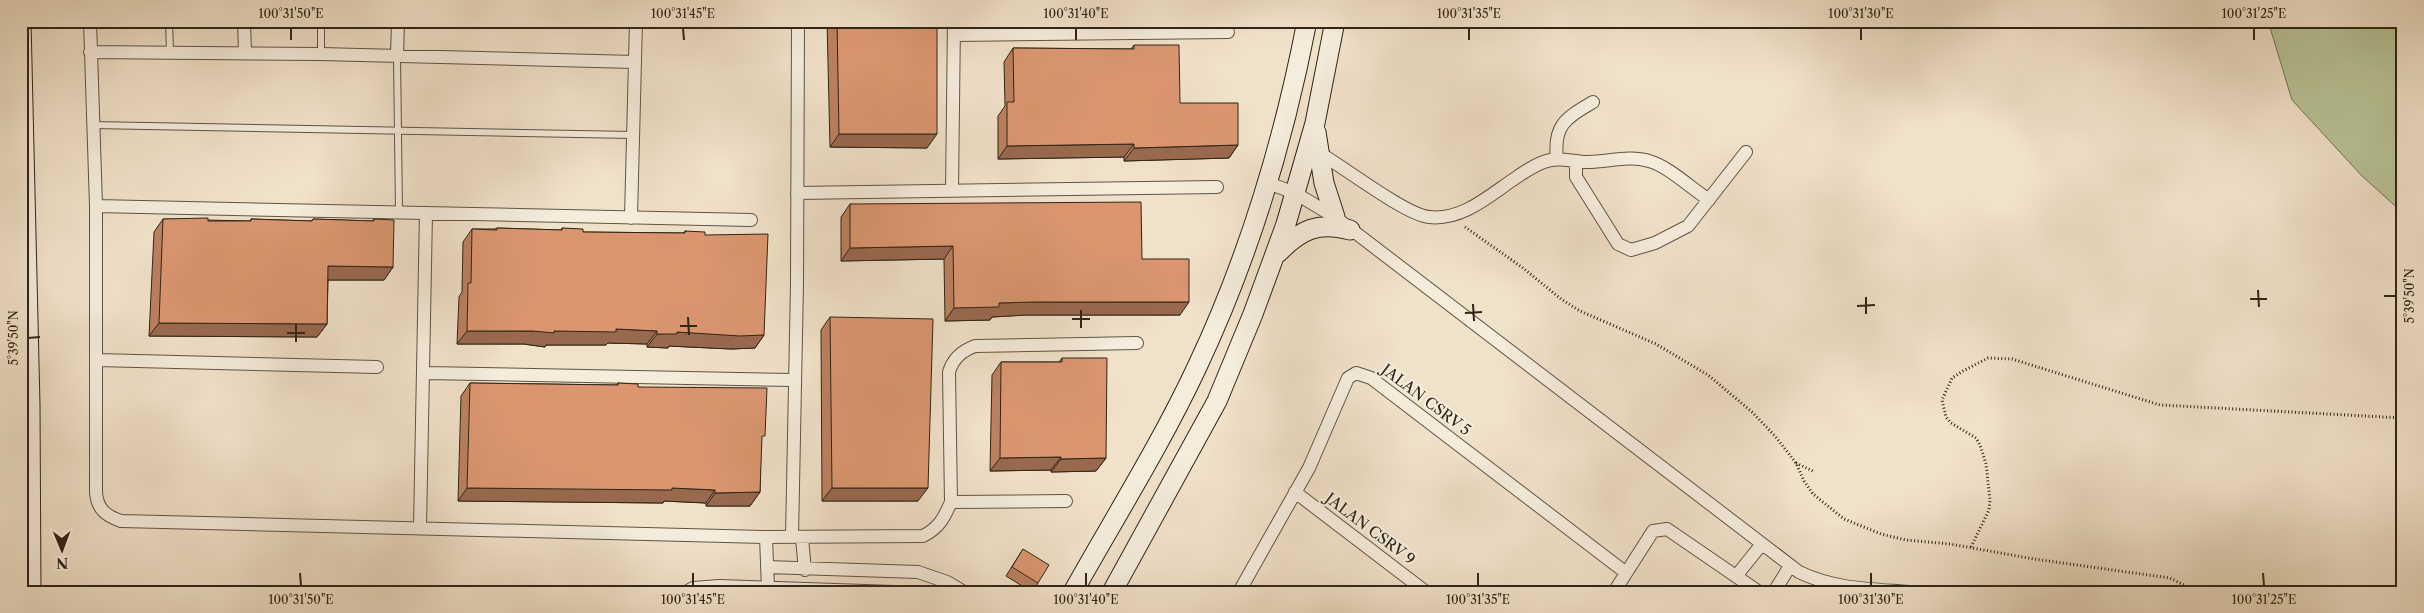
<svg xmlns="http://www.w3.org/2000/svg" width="2424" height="613" viewBox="0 0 2424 613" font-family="'Libre Caslon Text',serif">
  <rect width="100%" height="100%" fill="#f0e1c9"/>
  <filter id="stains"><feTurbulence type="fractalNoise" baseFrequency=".004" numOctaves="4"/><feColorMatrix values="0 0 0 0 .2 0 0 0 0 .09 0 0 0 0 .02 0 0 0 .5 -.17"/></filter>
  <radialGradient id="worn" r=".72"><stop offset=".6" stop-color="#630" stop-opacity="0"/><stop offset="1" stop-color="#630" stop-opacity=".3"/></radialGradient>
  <path fill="#b8c397" stroke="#747457" d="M2268 21H2403V213L2362 176 2292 100Z"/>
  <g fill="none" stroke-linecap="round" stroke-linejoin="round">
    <defs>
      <path id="lane" d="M169 21 170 53
        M321 21V54
        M2178 25 2203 24 2208 21
        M397 57 399 212
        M92 125 633 135"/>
      <path id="street" d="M90 21 96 206V492C97 509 106 516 121 521L766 537 923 536C939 528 944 518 951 502L949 372C953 358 962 351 975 346L1137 343
        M244 21 245 53
        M955 35 1228 32
        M90 52 321 54 635 62
        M397 57 398 21
        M1318 152C1342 166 1406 215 1429 217 1463 221 1491 194 1517 177 1527 170 1539 162 1551 160 1563 158 1576 162 1588 162 1608 162 1629 155 1649 161 1668 166 1692 189 1709 200
        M1557 159C1553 125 1566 118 1593 102
        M1576 162V177L1618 244 1631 250 1655 243 1688 226 1746 152
        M1268 183 1295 193 1335 217 1799 572C1834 589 1871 589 1909 592
        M952 191 954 21
        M797 193 1217 187
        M96 206 751 220
        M631 218 636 21
        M97 360 377 367
        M425 373 794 380
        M1295 492 1426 592
        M951 502 1066 501
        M420 527 426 213
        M766 537 768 588
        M792 537 797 284 798 21
        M802 538 805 570
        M767 567 918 572 947 582 964 592
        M1737 575 1761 545
        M686 592 693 588 719 586 894 592
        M1239 592 1309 468 1348 378 1356 373 1371 378 1625 572
        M1614 592 1653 531 1667 529 1759 592
        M1774 592 1790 566"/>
      <path id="secondary" d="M21 21 30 406 31 592
        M1316 132 1324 183 1335 217
        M1278 253C1300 230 1318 221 1350 230
        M1073 592C1115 517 1161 444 1197 367 1249 257 1284 140 1307 21
        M1112 592 1217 401 1253 314 1286 224 1315 123 1335 21"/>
    </defs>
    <use href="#lane" stroke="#5f5444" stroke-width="8"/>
    <use href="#street" stroke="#5f5444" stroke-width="14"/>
    <use href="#secondary" stroke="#2f2517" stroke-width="21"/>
    <path stroke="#2f2517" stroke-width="3" stroke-dasharray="1 2.5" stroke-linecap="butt" d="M1465 227 1523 268 1561 299 1580 311 1656 344 1708 375 1752 412 1775 436 1796 463 1804 481 1813 494 1844 519 1881 534 1906 540 1950 544 2034 559 2170 578 2186 586 2190 592
      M1796 463 1815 472
      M1971 547 1989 510 1990 500 1986 464 1980 445 1976 438 1951 423 1946 417 1942 400 1952 378 1963 371 1988 358 2012 359 2160 405 2403 418"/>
    <use href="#lane" stroke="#f5ecdc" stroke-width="6"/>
    <use href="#street" stroke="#f5ecdc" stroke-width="12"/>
    <use href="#secondary" stroke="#f5ecdc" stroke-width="19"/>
  </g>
  <path fill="#bc8160" stroke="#2f2517" d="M827 21H937L927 148 830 147Z
    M1134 45 1180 103 1238 145 1229 158 1124 161V157L998 159V116L1005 106 1004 62 1013 48 1131 49Z
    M850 204 1142 259 1180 315H1026L992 317 990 320 945 321 944 259 841 261V217Z
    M163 219 250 221 251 219 311 221 313 219 372 221 374 219 393 267 384 280H328L327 324 317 337 149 336 154 232Z
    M497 228 561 230 562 228 583 232 683 233 685 231 705 235 764 335 755 348 731 349 669 346 668 348 647 347V344L608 343 606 345H546L545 347 524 344H457L459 297 462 292 463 242 472 229H495Z
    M830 317 918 501H822L821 330Z
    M1062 358 1106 458 1096 471 1051 472V470L990 471 992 375 1001 362H1059Z
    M470 383 617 385 618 383 638 387 761 441 760 492 750 506H706V503L664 501 663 503 458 501 461 396Z
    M1023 549 1038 583 1032 592 1006 576Z"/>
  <path fill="#99694e" stroke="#2f2517" d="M839 134H937L927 148 830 147Z
    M1134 144 1124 157 998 159 1007 146Z
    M1238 145 1229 158 1124 161 1134 148Z
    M953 246 944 259 841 261 850 248Z
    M328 266 393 267 384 280H319Z
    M1035 302H1189L1180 315H1026L992 317 990 320 945 321 954 308 999 303Z
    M159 323 327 324 317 337 149 336Z
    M616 329 657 331 647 344 608 343 606 345H546L545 347 524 344H457L467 331H554Z
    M677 332 764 335 755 348 731 349 669 346 668 348 647 347 657 334Z
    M1061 457 1051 470 990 471 1000 458Z
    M1106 458 1096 471 1051 472 1061 459Z
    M467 488H672L715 490 706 503 664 501 663 503 458 501Z
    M832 488H928L918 501H822Z
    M760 492 750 506H706L715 493Z"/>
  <path fill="#db9670" stroke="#2f2517" d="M837 21H937V134H839Z
    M1134 45H1179L1180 103H1238V145L1134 148V144L1007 146V102H1014L1013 48 1134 49Z
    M1141 202 1142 259H1189V302H1035L999 303V307L954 308 953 246 850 248V204Z
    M208 218V221H251V219L312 221 313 219 374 221V219L394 220 393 267 328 266 327 324 159 323 163 219Z
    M497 228 562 230V228L583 229V232L685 233V231L705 232V235L768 234 764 335 740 336 677 332V334H657V331L616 329V332L554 331V333L533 331H467L468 283H471L472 229 497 230Z
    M830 317 933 319 928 488H832Z
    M1062 358H1107L1106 458 1061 459V457L1000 458 1001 362H1062Z
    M470 383 618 385V383L638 384V387L767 388 765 436H762L760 492 715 493V490L672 488V490L467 488Z
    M1023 549 1049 565 1038 583 1012 567Z"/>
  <path fill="none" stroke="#2f2517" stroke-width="2" d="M291 28V40M683 28 684 40M1076 28V40M1469 28V40M1861 28V40M2254 28V40M2258 290 2259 307M2384 296H2396M1866 297V314M2250 299H2267M1473 304 1474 321M1857 306 1875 305M1081 310V328M1465 313 1482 312M688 317 689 335M1072 319H1090M296 324V342M680 326H697M287 333H305M28 338 40 337M300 573 301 586M693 573V586M1086 573V586M1478 573V586M1871 573V586M2263 573 2264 586"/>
  <g text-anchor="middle" stroke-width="4.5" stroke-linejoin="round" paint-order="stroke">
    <g font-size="15" fill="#2f2517" stroke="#f5ecdc">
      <text transform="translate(1426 400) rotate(37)" y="5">JALAN CSRV 5</text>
      <text transform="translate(1370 529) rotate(37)" y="5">JALAN CSRV 9</text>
    </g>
  </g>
  <rect width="2424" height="613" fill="none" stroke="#f0e1c9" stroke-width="55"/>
  <g transform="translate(62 550) rotate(179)" stroke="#f5ecdc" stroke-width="4" paint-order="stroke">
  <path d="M0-4L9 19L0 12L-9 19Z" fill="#2f2517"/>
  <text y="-8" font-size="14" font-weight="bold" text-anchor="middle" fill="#2f2517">N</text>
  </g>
  <rect x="28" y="28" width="2368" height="558" fill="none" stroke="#2f2517" stroke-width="2"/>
  <g font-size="12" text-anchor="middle" fill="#2f2517">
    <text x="291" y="18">100°31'50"E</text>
    <text x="683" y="18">100°31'45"E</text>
    <text x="1076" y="18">100°31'40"E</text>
    <text x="1469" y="18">100°31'35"E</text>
    <text x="1861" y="18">100°31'30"E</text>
    <text x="2254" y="18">100°31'25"E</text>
    <text transform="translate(2410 296) rotate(-90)" y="4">5°39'50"N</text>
    <text transform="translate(14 338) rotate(-90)" y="4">5°39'50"N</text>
    <text x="301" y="604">100°31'50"E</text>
    <text x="693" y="604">100°31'45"E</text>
    <text x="1086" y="604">100°31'40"E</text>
    <text x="1478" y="604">100°31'35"E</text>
    <text x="1871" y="604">100°31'30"E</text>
    <text x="2264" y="604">100°31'25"E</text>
  </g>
  <rect width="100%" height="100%" filter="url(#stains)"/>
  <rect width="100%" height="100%" fill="url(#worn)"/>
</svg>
